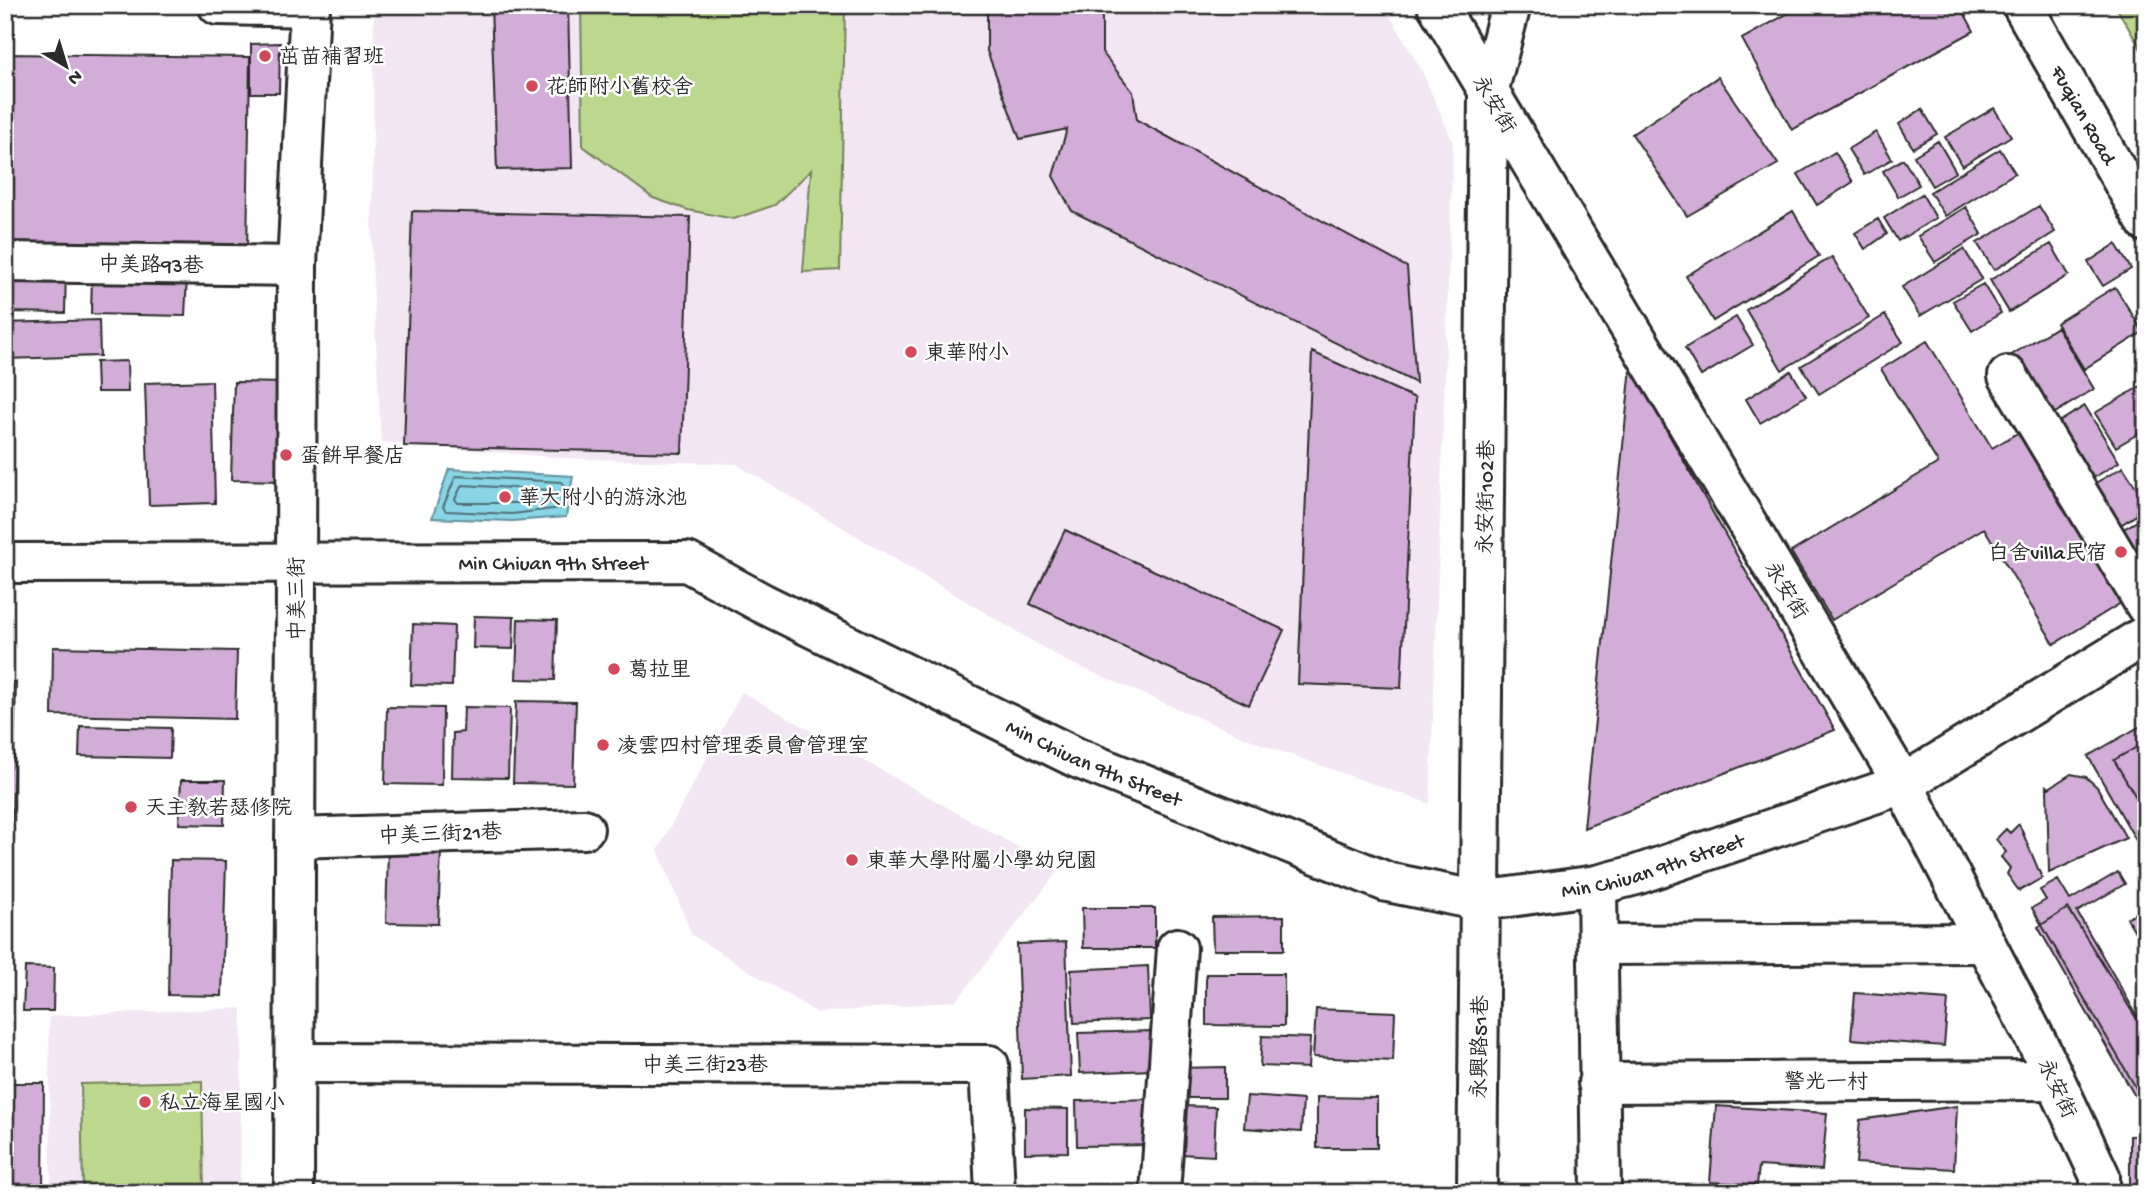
<svg xmlns="http://www.w3.org/2000/svg" width="2151" height="1198" viewBox="0 0 2151 1198" font-family="'Gochi Hand','LXGW WenKai TC',sans-serif">
  <rect width="100%" height="100%" fill="#fff"/>
  <filter id="ink" filterUnits="userSpaceOnUse"><feTurbulence type="fractalNoise" baseFrequency=".0143" numOctaves="2"/><feDisplacementMap in="SourceGraphic" scale="14" xChannelSelector="R" yChannelSelector="G"/><feConvolveMatrix kernelMatrix="1 2 1 2 8 2 1 2 1" color-interpolation-filters="sRGB"/></filter>
  <g filter="url(#ink)">
    <path fill="#f2e6f3" d="M374 5H1384L1422 71 1453 142 1430 804 1263 745 1066 661 736 464 562 458 381 442 372 262Z
      M742 692 1059 870 956 1001 817 1013 692 935 658 850Z
      M242 1008 240 1193H51L49 1016Z"/>
    <path fill="#bcd78e" stroke="#74815c" stroke-width="2" d="M581 5H845L840 270 803 272 811 170 775 205 734 219 688 210 653 198 583 146Z
      M2115 5H2146V58Z
      M202 1081 204 1193H83L81 1084Z"/>
    <path fill="#87d5e5" stroke="#62919b" stroke-width="2" d="M449 469 573 476 566 517 512 521 432 518Z"/>
    <g fill="none" stroke-linecap="round" stroke-linejoin="round">
      <path stroke="#506f75" stroke-width="2" d="M456 476 562 482 565 486 561 508 512 514 446 511 443 507Z
        M462 485 551 490 554 494 550 503H458L455 499Z"/>
    </g>
    <path fill="#d2add7" stroke="#2b2b2b" stroke-width="2" d="M491 5H568L572 168 497 170Z
      M987 5H1102V52L1133 92 1137 120 1407 267 1416 383 1072 211 1053 176 1067 129 1020 139 987 51Z
      M1803 5H1960L1974 31 1792 130 1742 39Z
      M280 43 279 93H251V44Z
      M5 54 250 57 247 255 5 252Z
      M1718 77 1778 164 1687 216 1632 134Z
      M1994 108 2011 136 1962 166 1945 137Z
      M1922 109 1937 134 1913 148 1899 124Z
      M1876 132 1892 159 1864 175 1848 149Z
      M1938 141 1956 172 1932 186 1914 156Z
      M2000 149 2015 173 1945 216 1930 192Z
      M1835 152 1853 182 1817 205 1798 174Z
      M1903 159 1919 185 1898 197 1883 171Z
      M1922 194 1936 218 1898 241 1884 218Z
      M2039 206 2055 232 1994 270 1977 243Z
      M1966 207 1982 234 1935 262 1918 236Z
      M412 211 690 217 682 453 404 446Z
      M1793 211 1819 256 1713 321 1686 276Z
      M1878 219 1887 234 1865 249 1855 233Z
      M2051 244 2069 275 2009 312 1990 280Z
      M2116 244 2131 269 2103 286 2088 262Z
      M1964 249 1982 279 1920 316 1902 287Z
      M1832 257 1869 318 1782 370 1746 310Z
      M5 267 66 268 65 313 5 312Z
      M92 275 187 277 185 316 91 314Z
      M1983 284 2001 313 1972 331 1953 301Z
      M2115 287 2143 332 2084 369 2056 323Z
      M1885 315 1903 342 1819 394 1801 366Z
      M1736 317 1753 345 1701 376 1685 348Z
      M99 320 100 356 5 359V323Z
      M2057 327 2094 389 2045 419 2008 357Z
      M1927 341 1992 448 2026 428 2129 598 2054 644 1984 528 1832 620 1791 552 1938 463 1881 369Z
      M1312 352 1415 398 1401 688 1298 684Z
      M127 361 128 392H97L96 362Z
      M1631 367 1835 730 1584 828Z
      M1791 371 1806 396 1760 423 1746 399Z
      M212 381 215 503 149 505 145 383Z
      M234 382 286 383 284 481 231 480Z
      M2146 383V429L2116 447 2095 413Z
      M2085 406 2119 462 2085 483 2051 427Z
      M2123 467 2146 503V509L2117 527 2092 485Z
      M2146 516V580L2113 535Z
      M1065 530 1284 630 1249 705 1030 604Z
      M474 616 514 617 513 649 473 648Z
      M518 619 557 620 555 680 516 679Z
      M413 624 454 626 452 686 411 685Z
      M53 647 237 651 235 719 52 715Z
      M5 682H16L6 1045H5Z
      M516 701 576 702 573 784 513 783Z
      M387 707 443 708 442 785 385 784Z
      M464 707 510 708 508 778 452 777 453 733 463 732Z
      M2146 723V742L2114 760 2146 814V858L2088 756Z
      M80 726 171 728 170 758 79 756Z
      M2146 742V814L2114 760Z
      M2071 774 2086 777 2097 787 2126 838 2049 873 2047 786 2049 788Z
      M181 780H225L224 825 179 824Z
      M2019 824 2042 878 2019 891 2007 874 2010 868 2001 857 2006 852 1996 839 2006 829 2010 833Z
      M388 848 441 850 438 924 386 923Z
      M171 860 226 861 222 996 168 995Z
      M2118 872 2125 884 2077 912 2146 1031V1100H2143L2032 908 2046 900 2040 890 2058 880 2070 900Z
      M1082 908H1155V948H1083Z
      M2068 908 2146 1034V1098H2136L2038 927Z
      M2139 911 2146 923V950L2127 918Z
      M1284 916V950H1213L1212 917Z
      M1066 942 1071 1076 1022 1079 1017 944Z
      M1148 966 1150 1020 1074 1023 1071 970Z
      M25 967 54 968 53 1011H23Z
      M1206 974H1284V1026L1206 1025Z
      M1855 993 1948 1000 1944 1046 1851 1039Z
      M1316 1009 1395 1012 1393 1061 1313 1057Z
      M1151 1031 1152 1070 1080 1073 1078 1033Z
      M1262 1036 1310 1038 1308 1068 1260 1066Z
      M1225 1067V1098H1175V1068Z
      M5 1083H44L43 1193H5Z
      M1247 1096 1303 1100 1301 1132 1244 1128Z
      M1317 1097 1377 1098V1148H1317Z
      M1153 1099 1154 1145 1077 1146 1076 1101Z
      M1182 1106 1216 1107 1214 1156 1180 1154Z
      M1716 1106 1827 1113 1822 1170 1759 1166 1757 1185 1710 1182Z
      M1957 1106 1954 1169 1856 1163 1860 1120Z
      M1025 1108 1068 1109V1152L1025 1153Z
      M2146 1135V1193H2130V1136Z"/>
    <g fill="none" stroke-linecap="round" stroke-linejoin="round">
      <defs>
        <g id="minor">
          <path d="M218 5 310 7"/>
          <path d="M1437 5 1903 784 2042 1052 2100 1176V1193"/>
          <path d="M5 262 297 266"/>
          <path d="M2008 376 2146 606"/>
          <path id="s1" d="M5 563 687 562 762 603 1077 758 1387 882 1481 901 1597 885 1636 875 1903 784 2146 635"/>
          <path d="M295 838 584 829"/>
          <path d="M1597 885 1601 1193"/>
          <path d="M1599 945 1983 943"/>
          <path d="M294 1063 989 1065 995 1193"/>
          <path d="M1598 1083 2054 1080"/>
          <path d="M294 1193 297 266 310 5"/>
          <path d="M1160 1193 1177 948"/>
          <path d="M1477 1193 1488 93 1511 5"/>
        </g>
        <g id="major">
          <path id="s2" d="M2022 5 2146 222"/>
        </g>
      </defs>
      <use href="#minor" stroke="#2b2b2b" stroke-width="44"/>
      <use href="#major" stroke="#2b2b2b" stroke-width="44"/>
      <use href="#minor" stroke="#fff" stroke-width="38"/>
      <use href="#major" stroke="#fff" stroke-width="38"/>
    </g>
  </g>
  <g fill="#d1495b" stroke="#fff" stroke-width="2.5">
    <circle cx="265" cy="56" r="7"/>
    <circle cx="532" cy="86" r="7"/>
    <circle cx="911" cy="352" r="7"/>
    <circle cx="286" cy="455" r="7"/>
    <circle cx="505" cy="497" r="7"/>
    <circle cx="2121" cy="552" r="7"/>
    <circle cx="614" cy="669" r="7"/>
    <circle cx="603" cy="745" r="7"/>
    <circle cx="131" cy="807" r="7"/>
    <circle cx="852" cy="860" r="7"/>
    <circle cx="145" cy="1102" r="7"/>
  </g>
  <g text-anchor="middle" stroke-width="5" stroke-linejoin="round" paint-order="stroke">
    <g font-size="21" fill="#2b2b2b" stroke="#fff" text-anchor="start">
      <text x="279" y="63">茁苗補習班</text>
      <text x="546" y="93">花師附小舊校舍</text>
      <text x="925" y="359">東華附小</text>
      <text x="300" y="462">蛋餅早餐店</text>
      <text x="519" y="504">華大附小的游泳池</text>
      <text x="2107" y="559" text-anchor="end">白舍villa民宿</text>
      <text x="628" y="676">葛拉里</text>
      <text x="617" y="752">凌雲四村管理委員會管理室</text>
      <text x="145" y="814">天主教若瑟修院</text>
      <text x="866" y="867">東華大學附屬小學幼兒園</text>
      <text x="159" y="1109">私立海星國小</text>
    </g>
    <g font-size="21" fill="#2b2b2b" stroke="#fff">
      <text transform="translate(1495 104) rotate(59)" y="7">永安街</text>
      <text dy="7" stroke="none"><textPath href="#s2" startOffset="126">Fuqian Road</textPath></text>
      <text transform="translate(151 264) rotate(1)" y="7">中美路93巷</text>
      <text transform="translate(1485 497) rotate(-89)" y="7">永安街102巷</text>
      <text dy="7" stroke="none"><textPath href="#s1" startOffset="548">Min Chiuan 9th Street</textPath></text>
      <text transform="translate(1787 590) rotate(59)" y="7">永安街</text>
      <text transform="translate(296 599) rotate(-90)" y="7">中美三街</text>
      <text dy="7" stroke="none"><textPath href="#s1" startOffset="1136">Min Chiuan 9th Street</textPath></text>
      <text transform="translate(440 833) rotate(-2)" y="7">中美三街21巷</text>
      <text dy="7" stroke="none"><textPath href="#s1" startOffset="1724">Min Chiuan 9th Street</textPath></text>
      <text transform="translate(1479 1047) rotate(-89)" y="7">永興路51巷</text>
      <text x="705" y="1071">中美三街23巷</text>
      <text x="1826" y="1088">警光一村</text>
      <text transform="translate(2058 1088) rotate(65)" y="7">永安街</text>
    </g>
  </g>
  <rect width="2151" height="1198" fill="none" stroke="#fff" stroke-width="28"/>
  <rect x="14" y="14" width="2123" height="1170" fill="none" stroke="#2b2b2b" stroke-width="2.5" filter="url(#ink)"/>
  <g transform="translate(66 66) rotate(142)" stroke="#ffffff" stroke-width="5" paint-order="stroke">
  <path d="M0-5L12 26L0 18L-12 26Z" fill="#2b2b2b"/>
  <text y="-10" font-size="19" font-weight="bold" text-anchor="middle" fill="#2b2b2b">N</text>
  </g>
</svg>
